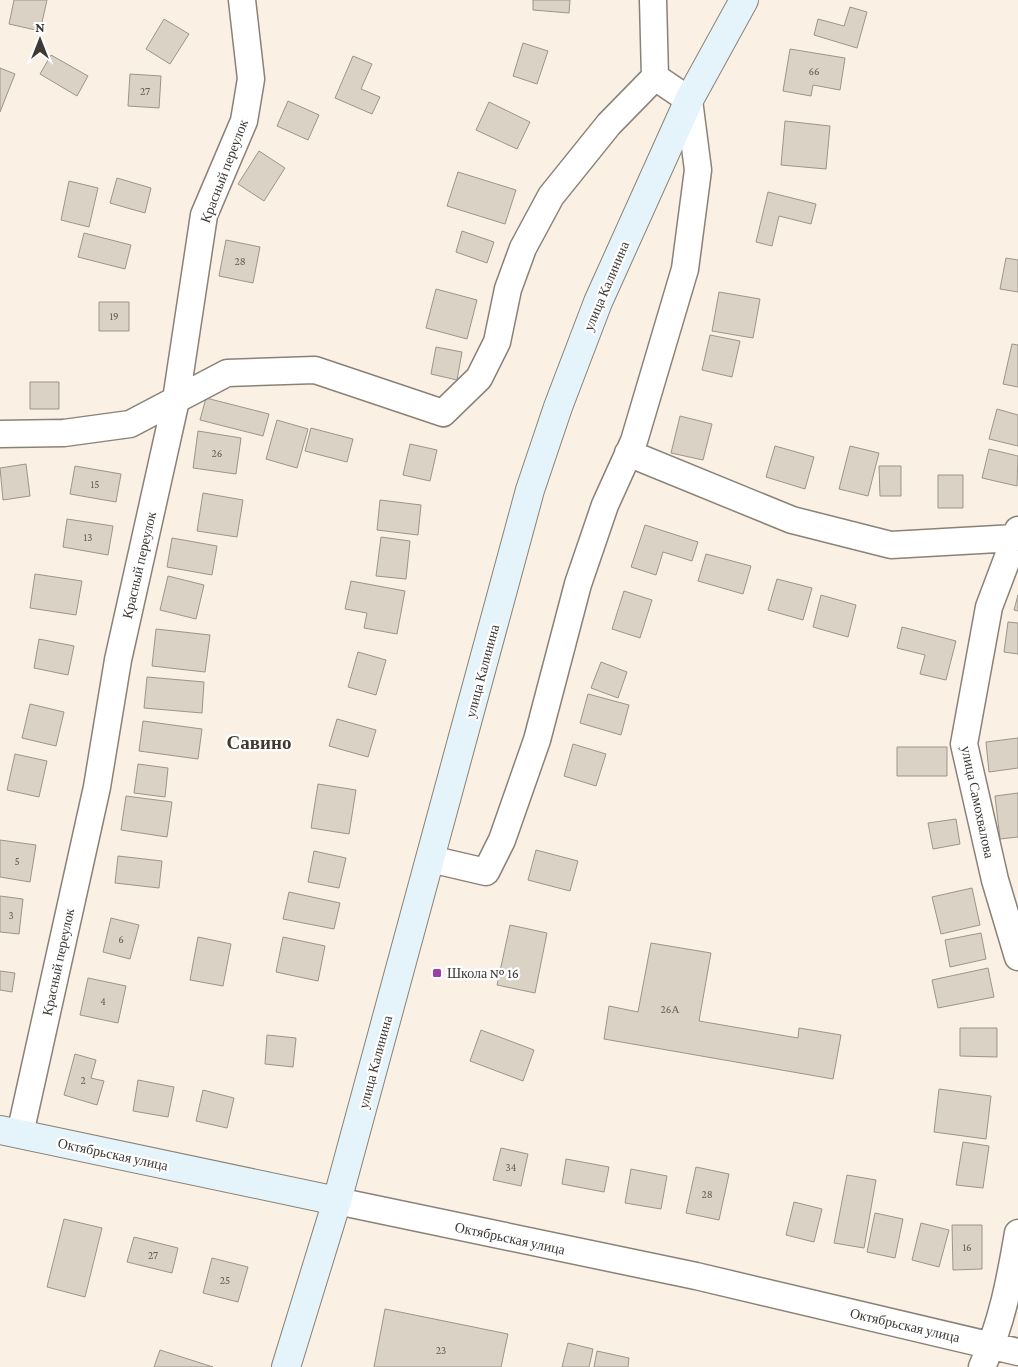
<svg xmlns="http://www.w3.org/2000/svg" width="1018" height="1367" viewBox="0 0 1018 1367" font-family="'Crimson Pro',serif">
  <rect width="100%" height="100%" fill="#faf0e4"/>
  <path fill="#dad2c5" stroke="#9d958a" d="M14 0H47L40 31 9 24Z
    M533 0H570L569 13 533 10Z
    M850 7 867 12 857 48 814 35 818 19 844 26Z
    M164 19 189 34 170 64 146 49Z
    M523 43 548 51 537 84 513 76Z
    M790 49 845 58 840 90 813 85 811 96 783 91Z
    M51 55 88 76 77 96 40 74Z
    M353 56 372 64 361 89 380 97 372 114 335 98Z
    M0 68 15 74 0 112Z
    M130 74 161 76 159 108 128 106Z
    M288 101 319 115 308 140 277 126Z
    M489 102 530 122 517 149 476 130Z
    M785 121 830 126 826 169 781 165Z
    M259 151 285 168 264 201 238 184Z
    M458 172 516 190 505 224 447 206Z
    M117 178 151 188 145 213 110 203Z
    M69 181 98 188 89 227 61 220Z
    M768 192 816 204 811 224 779 216 772 246 756 242Z
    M462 231 494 242 487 263 456 252Z
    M84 233 131 245 125 269 78 257Z
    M226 240 260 247 253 283 219 276Z
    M1006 258 1018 260V292L1000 289Z
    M436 289 477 300 467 339 426 328Z
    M719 292 760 299 753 338 712 331Z
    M99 302H129V331H99Z
    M710 335 740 341 732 377 702 370Z
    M1012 344 1018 345V387L1003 384Z
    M436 347 462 352 457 380 431 374Z
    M30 382H59V409H30Z
    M206 398 269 414 263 436 200 420Z
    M997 409 1018 415V446L989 439Z
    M680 416 712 424 703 460 671 453Z
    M277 420 308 429 297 468 266 459Z
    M311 428 353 439 347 462 305 451Z
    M198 431 241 438 236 474 193 468Z
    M410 444 437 450 430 481 403 475Z
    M775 446 814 457 805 489 766 477Z
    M850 446 879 453 868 496 839 489Z
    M989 449 1018 456 1017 486 982 478Z
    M26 464 30 496 3 500 0 468Z
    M75 466 121 474 116 502 70 494Z
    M879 466H901V496H880Z
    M938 475H963V508H938Z
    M203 493 243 500 237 537 197 531Z
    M380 500 421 505 418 535 377 530Z
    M67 519 113 526 108 555 63 547Z
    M645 525 698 542 692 561 663 552 656 575 631 567Z
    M381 537 410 541 406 579 376 576Z
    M172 538 217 546 212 575 167 567Z
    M706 554 751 566 743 594 698 581Z
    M35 574 82 581 76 615 30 608Z
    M168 576 204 585 196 619 160 610Z
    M777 579 812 588 803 620 768 610Z
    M351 581 405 591 397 634 364 628 367 613 345 609Z
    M624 591 652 600 640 638 612 629Z
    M821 595 856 605 848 637 813 627Z
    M1018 595V611L1014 610Z
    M1008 622 1018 623V654L1004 652Z
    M902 627 956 641 946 680 920 674 925 655 897 648Z
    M156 629 210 635 205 672 152 666Z
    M39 639 74 646 68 675 34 668Z
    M358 652 386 660 376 695 348 687Z
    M601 662 627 672 618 698 591 688Z
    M147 677 204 682 202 713 144 708Z
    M588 694 629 705 621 735 580 723Z
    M30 704 64 712 56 746 22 738Z
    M337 719 376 730 368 757 329 746Z
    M143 721 202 729 198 759 139 751Z
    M1018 738V768L989 772 986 742Z
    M573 744 606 754 596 786 564 776Z
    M897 747H947V776H897Z
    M15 754 47 761 39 797 7 790Z
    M138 764 168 768 165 797 134 793Z
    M318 784 356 790 349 834 311 828Z
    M1018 793V837L1000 839 995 796Z
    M126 796 172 802 167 837 121 830Z
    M956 819 960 844 933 849 928 823Z
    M0 840 36 845 30 882 0 877Z
    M536 850 578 861 570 891 528 880Z
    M314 851 346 858 339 888 308 882Z
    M118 856 162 861 159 888 115 883Z
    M972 888 980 925 941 934 932 897Z
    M289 892 340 903 334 929 283 919Z
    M0 896 23 899 19 934 0 932Z
    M111 918 139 925 130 959 103 952Z
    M510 925 547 933 535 993 497 985Z
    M981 933 986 959 950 967 945 940Z
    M198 937 231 944 223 986 190 980Z
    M283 937 325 946 318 981 276 972Z
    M651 943 711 953 699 1021 798 1038 799 1028 841 1035 833 1079 604 1039 609 1006 638 1012Z
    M988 968 994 997 938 1008 932 980Z
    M0 971 15 973 12 992 0 990Z
    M88 978 126 986 118 1023 80 1015Z
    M960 1028H997V1057L960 1056Z
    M481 1030 534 1050 523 1081 470 1061Z
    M267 1035 296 1038 293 1067 265 1064Z
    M75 1054 96 1060 91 1078 104 1081 97 1105 64 1095Z
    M138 1080 174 1087 168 1117 133 1111Z
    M939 1089 991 1096 986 1139 934 1132Z
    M203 1090 234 1098 227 1128 196 1121Z
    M963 1142 989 1146 983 1188 956 1185Z
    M501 1148 528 1154 521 1186 493 1180Z
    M566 1159 609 1167 604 1192 562 1184Z
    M696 1167 729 1174 719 1220 686 1213Z
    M631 1169 667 1176 661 1209 625 1203Z
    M847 1175 876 1180 864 1248 834 1243Z
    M794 1202 822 1209 814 1242 786 1235Z
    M875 1213 903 1219 895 1258 867 1252Z
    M64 1219 102 1228 85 1297 47 1287Z
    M921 1223 949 1230 939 1267 912 1260Z
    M952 1225H982V1269L953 1270Z
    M134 1237 178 1248 172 1273 127 1262Z
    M212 1258 248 1267 238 1302 203 1293Z
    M385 1309 508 1334 501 1367H374Z
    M568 1343 593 1349 589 1367H562Z
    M160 1350 213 1367H154Z
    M597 1351 629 1358 628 1367H594Z"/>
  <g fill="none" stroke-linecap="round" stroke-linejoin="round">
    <defs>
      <path id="street" d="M0 434 64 433 130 424 227 373 315 370 443 413 479 378 497 342 508 289 523 248 551 196 609 124 655 77
        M628 453 792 520 891 545 1015 538
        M1018 530 989 607 964 744 995 880 1018 957
        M430 859 486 872 502 840 537 740 578 584 605 505 634 441 685 269 698 170 689 100 655 77 653 0
        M20 1134 97 787 118 660 176 400 204 215 244 121 251 79 242 0
        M337 1201 696 1276 1018 1352
        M982 1367C1002 1323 1010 1280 1018 1233"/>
      <path id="secondary" d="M0 1130 337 1201
        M286 1367 337 1201 530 490 558 407 598 302 689 100 744 0"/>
    </defs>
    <use href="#street" stroke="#8a8277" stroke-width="29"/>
    <use href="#secondary" stroke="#8a8277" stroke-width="30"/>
    <use href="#street" stroke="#fff" stroke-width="26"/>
    <use href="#secondary" stroke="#e5f4fb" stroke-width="28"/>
  </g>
  <rect fill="#9c40a9" stroke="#fff" stroke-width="2" x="432" y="968" width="10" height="10" rx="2.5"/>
  <g text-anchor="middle" stroke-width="4.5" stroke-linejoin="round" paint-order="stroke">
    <g font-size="11" fill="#645f59">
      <text x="814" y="75">66</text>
      <text x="145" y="95">27</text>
      <text x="240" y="265">28</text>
      <text x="114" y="320">19</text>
      <text x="217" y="457">26</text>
      <text x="95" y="488">15</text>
      <text x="88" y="541">13</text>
      <text x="17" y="865">5</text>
      <text x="11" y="919">3</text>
      <text x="121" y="943">6</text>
      <text x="103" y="1005">4</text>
      <text x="670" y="1013">26А</text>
      <text x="83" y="1084">2</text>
      <text x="511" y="1171">34</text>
      <text x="707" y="1198">28</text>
      <text x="967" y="1251">16</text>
      <text x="153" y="1259">27</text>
      <text x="225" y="1284">25</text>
      <text x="441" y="1354">23</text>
    </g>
    <g font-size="14" fill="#3d3935" stroke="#fff">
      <text transform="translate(224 171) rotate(-69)" y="5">Красный переулок</text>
      <text transform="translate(606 286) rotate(-67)" y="5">улица Калинина</text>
      <text transform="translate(139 565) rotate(-77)" y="5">Красный переулок</text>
      <text transform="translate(482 671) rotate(-75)" y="5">улица Калинина</text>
      <text transform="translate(978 802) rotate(78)" y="5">улица Самохвалова</text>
      <text transform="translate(58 962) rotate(-78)" y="5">Красный переулок</text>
      <text transform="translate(375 1062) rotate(-75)" y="5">улица Калинина</text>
      <text transform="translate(113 1154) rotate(12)" y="5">Октябрьская улица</text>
      <text transform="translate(510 1238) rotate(12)" y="5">Октябрьская улица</text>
      <text transform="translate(905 1325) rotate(13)" y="5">Октябрьская улица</text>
    </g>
    <g font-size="14" fill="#3d3935" stroke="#fff" text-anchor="start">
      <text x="447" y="978">Школа № 16</text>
    </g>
    <g font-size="19" font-weight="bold" fill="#40392f" stroke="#fff">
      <text x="259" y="749">Савино</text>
    </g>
  </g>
  <g transform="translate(40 40)" stroke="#ffffff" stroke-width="4" paint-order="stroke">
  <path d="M0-4L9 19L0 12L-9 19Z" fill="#3d3935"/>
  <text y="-8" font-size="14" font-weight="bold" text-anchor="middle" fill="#3d3935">N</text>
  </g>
</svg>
